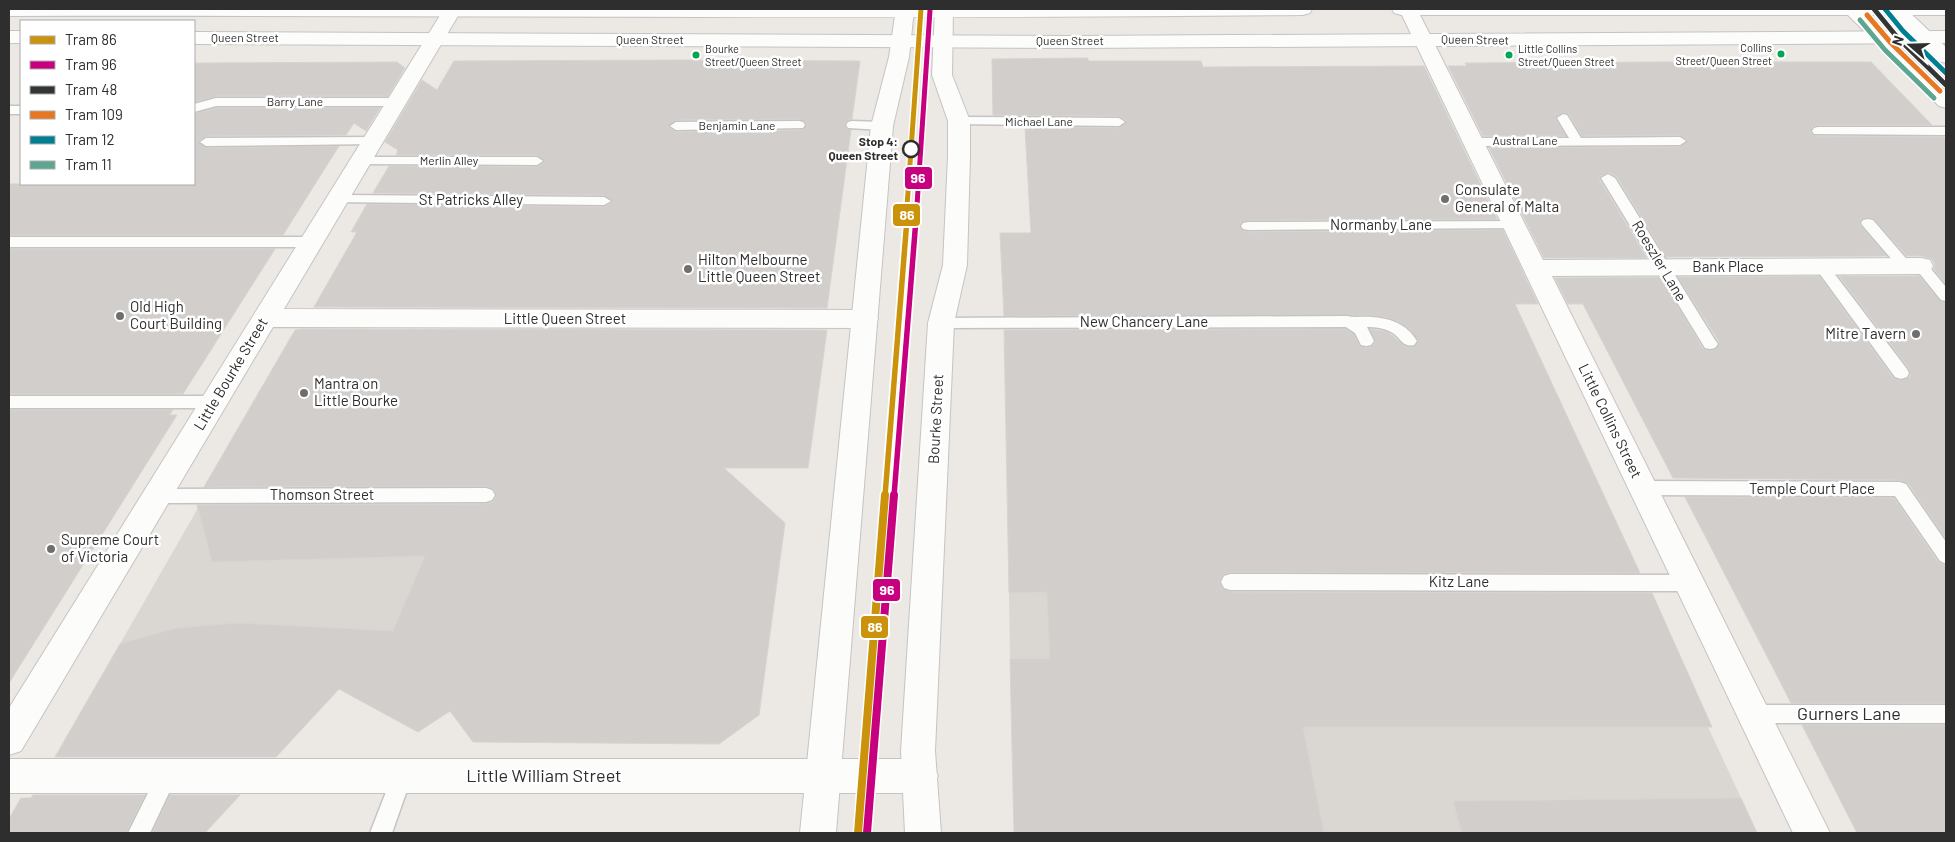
<svg xmlns="http://www.w3.org/2000/svg" width="1955" height="842" viewBox="0 0 1955 842" font-family="Barlow,sans-serif">
  <rect width="100%" height="100%" fill="#ece8e4"/>
  <path fill="#dad6d2" d="M198 508 212 562 425 556 394 631 239 623 177 628 120 644Z
    M1047 592 1107 659H1010L1009 593Z
    M1289 659 1353 727H1708L1741 798 1453 801 1462 833H1324Z"/>
  <path fill="#d1cecb" stroke="#d7d4d0" fill-rule="evenodd" d="M1088 58V61H1201L1203 67 1424 66 1497 219 1248 220 1241 222 1239 227 1243 231 1248 232 1503 230 1538 304H1515L1640 573 1230 572 1223 574 1219 581 1222 589 1230 592 1652 593 1712 727H1303L1324 833H1014L1010 659H1050L1047 592 1009 593 1004 330 1345 329 1354 334 1359 346 1366 348 1371 347 1376 342 1370 329 1388 332 1406 347H1414L1419 341 1410 329 1398 321 1385 317 1368 315 1004 316 1000 233H1031L1025 127 1119 128 1127 121 1119 116 993 115 992 59Z
    M683 60 860 61 852 119 848 120 844 124 846 129 851 130 827 308 314 307 357 232H351L367 204 604 207 613 202 604 195 373 193 389 166 537 167 545 162 537 155H396L398 150 385 142 422 80 437 90 454 61ZM799 119 803 120 807 124 803 130 676 132 668 127 676 120Z
    M397 62 405 68 388 96H216L194 102V63Z
    M1658 62H1871L1932 125H1818L1812 127 1810 132 1814 136 1943 137 1946 140V284L1934 269 1935 265 1932 259 1921 256H1907L1874 219 1868 217 1861 219 1859 224 1887 256 1666 257 1617 177 1609 172 1600 176 1599 179 1647 258H1544L1489 148 1680 147 1688 140 1680 135 1582 136 1569 114 1563 112 1555 118 1566 136H1483L1448 66H1467L1465 63Z
    M216 108H380L366 131 354 123 346 135 206 136 198 141 206 148 339 146 283 235H9V184H194V114Z
    M9 249H275L183 394H9Z
    M1819 276 1893 378 1900 381 1909 378 1911 374 1909 368 1839 276H1919L1940 301 1946 303V539L1908 483 1901 480 1673 478 1583 304H1568L1555 278 1660 277 1703 349 1710 351 1716 349 1720 343 1678 277Z
    M302 329 827 330 808 468H724L785 523 759 715 719 744 473 742 450 711 418 732 339 689 276 757H55L120 644 177 628 239 623 393 631 425 556 212 562 197 505 486 504 493 502 497 496 494 489 486 486 204 487 295 330Z
    M9 410H173L169 415H177L9 683Z
    M1685 497 1894 498 1938 562 1946 566V703H1791Z
    M1802 725H1946V833H1857Z
    M33 795H145L126 833H9V819L21 798H31Z
    M170 795H240L205 833H152Z
    M1741 798 1757 833H1462L1453 801Z"/>
  <g fill="none" stroke-linecap="round" stroke-linejoin="round">
    <defs>
      <path id="service" d="M216 98H396L402 102 396 106H216L194 112V104Z
        M9 106H21V114H9Z
        M1563 114 1567 115 1581 138 1680 137 1686 141 1680 145 1472 146 1466 142 1472 138H1569L1557 118Z
        M959 117 1119 118 1125 122 1119 126 955 124 953 121 955 118Z
        M799 121 803 122 805 125 803 128 676 130 670 126 676 122Z
        M852 121 882 122 888 126 882 130 848 128 846 125 848 122Z
        M1818 127H1946V135L1814 134 1812 131 1814 128Z
        M372 137 376 138 378 141 376 144 206 146 200 142 206 138Z
        M361 157H537L543 161 537 165 356 164 355 161Z
        M1608 174 1615 178 1715 340 1718 344 1715 348 1710 349 1705 348 1601 178Z
        M338 195 604 197 611 201 604 205 333 202 331 199 333 196Z
        M1868 219 1873 220 1910 263 1912 266 1910 269H1900L1863 226 1861 223 1863 220Z
        M1514 221 1519 222 1521 225 1519 228 1248 230 1243 229 1241 226 1243 223 1248 222Z
        M9 237H311L316 239 318 242 316 245 311 247H9Z
        M1921 261 1926 263 1946 287V301L1941 300 1916 269 1914 266 1916 263Z
        M1822 262 1827 264 1907 369 1909 373 1907 377 1901 379 1895 377 1817 270 1815 267 1817 264Z
        M1347 316C1355 318 1363 316 1371 317 1390 318 1407 324 1417 341L1414 345C1402 348 1401 337 1391 332 1384 328 1375 327 1367 327L1374 341 1371 345 1366 346 1361 345 1355 333 1346 327 941 328 936 327 933 323 936 319 941 318Z
        M9 396H214L220 398 222 402 220 406 214 408H9Z
        M1642 481 1900 482 1906 484 1946 542V564L1940 561 1895 496 1642 495 1636 493 1633 488 1636 483Z
        M486 488 492 490 495 495 492 500 486 502 158 503 152 501 149 496 152 491 158 489Z
        M1230 574 1688 575 1694 577 1697 583 1694 589 1688 591 1230 590 1224 588 1221 582 1224 576Z
        M1752 705H1946V723H1752L1745 721 1742 714 1745 707Z
        M167 766 174 769 177 776 150 833H128L160 769Z
        M402 766 409 769 412 776 392 833H370L395 769Z"/>
      <path id="minor" d="M444 9H462L284 309 865 310 874 313 878 319 874 325 865 328 273 327 21 751 9 755V708Z
        M1399 9H1417L1543 260 1921 258 1930 260 1933 266 1930 272 1921 274 1552 276 1830 833H1793Z
        M9 759H920L932 764 938 776 932 788 920 793H9Z"/>
      <path id="tertiary" d="M896 9H914L909 57 893 126 836 833H800L871 126 889 57Z
        M935 9H953L952 75 970 121V156L967 265 954 323 935 751 941 833H905L901 751 928 323 943 265 948 156V121L932 75Z
        M1842 9H1861L1946 91V108L1939 106Z
        M1886 9H1906L1946 47V63L1939 61Z"/>
      <path id="secondary" d="M9 9H1312L1310 13 1303 15C872 20 440 15 9 16Z
        M1392 9H1946V15H1401L1394 13Z
        M9 31H21V43H9Z
        M1946 31V43L1074 48 194 44V32L1074 36Z"/>
    </defs>
    <use href="#service" stroke="#c5c4c5" stroke-width="3"/>
    <use href="#minor" stroke="#c5c4c5" stroke-width="2"/>
    <use href="#tertiary" stroke="#c5c4c5" stroke-width="2"/>
    <use href="#secondary" stroke="#c5c4c5" stroke-width="2"/>
    <use href="#service" fill="#fcfcfb" fill-rule="evenodd"/>
    <use href="#minor" fill="#fcfcfb" fill-rule="evenodd"/>
    <use href="#tertiary" fill="#fcfcfb" fill-rule="evenodd"/>
    <use href="#secondary" fill="#fcfcfb" fill-rule="evenodd"/>
    <defs>
      <path id="tram-1-far2" d="M906 220 921 9"/>
      <path id="tram-1-far1" d="M885 496 907 219"/>
      <path id="tram-1" d="M858 833 885 495"/>
      <path id="tram-2-far2" d="M916 220 930 10"/>
      <path id="tram-2-far1" d="M894 496 916 219"/>
      <path id="tram-2" d="M867 833 894 495"/>
      <path id="tram-3" d="M1874 9 1897 37 1946 85"/>
      <path id="tram-4" d="M1867 15 1891 43 1940 91"/>
      <path id="tram-5" d="M1885 9 1903 31 1946 73"/>
      <path id="tram-6" d="M1860 20 1885 50 1934 98"/>
    </defs>
    <use href="#tram-1-far2" stroke="#fff" stroke-width="8"/>
    <use href="#tram-1-far1" stroke="#fff" stroke-width="9"/>
    <use href="#tram-1" stroke="#fff" stroke-width="11"/>
    <use href="#tram-2-far2" stroke="#fff" stroke-width="8"/>
    <use href="#tram-2-far1" stroke="#fff" stroke-width="9"/>
    <use href="#tram-2" stroke="#fff" stroke-width="11"/>
    <use href="#tram-3" stroke="#fff" stroke-width="8"/>
    <use href="#tram-4" stroke="#fff" stroke-width="8"/>
    <use href="#tram-5" stroke="#fff" stroke-width="8"/>
    <use href="#tram-6" stroke="#fff" stroke-width="8"/>
    <use href="#tram-1-far2" stroke="#cb930c" stroke-width="5"/>
    <use href="#tram-1-far1" stroke="#cb930c" stroke-width="5.5"/>
    <use href="#tram-1" stroke="#cb930c" stroke-width="8"/>
    <use href="#tram-2-far2" stroke="#c6007e" stroke-width="5"/>
    <use href="#tram-2-far1" stroke="#c6007e" stroke-width="5.5"/>
    <use href="#tram-2" stroke="#c6007e" stroke-width="8"/>
    <use href="#tram-3" stroke="#333434" stroke-width="5"/>
    <use href="#tram-4" stroke="#e87722" stroke-width="5"/>
    <use href="#tram-5" stroke="#007e92" stroke-width="5"/>
    <use href="#tram-6" stroke="#5ea691" stroke-width="5"/>
  </g>
  <g fill="#00a651" stroke="#fff" stroke-width="2">
    <circle cx="1781" cy="54" r="4.5"/>
    <circle cx="696" cy="55" r="4.5"/>
    <circle cx="1509" cy="55" r="4.5"/>
  </g>
  <circle fill="#fff" stroke="#2e2e2e" stroke-width="2.5" cx="911" cy="149" r="8"/>
  <g fill="#706f6e" stroke="#fff" stroke-width="2">
    <circle cx="1445" cy="199" r="5"/>
    <circle cx="688" cy="269" r="5"/>
    <circle cx="120" cy="316" r="5"/>
    <circle cx="1916" cy="334" r="5"/>
    <circle cx="304" cy="393" r="5"/>
    <circle cx="51" cy="549" r="5"/>
  </g>
  <g text-anchor="middle" stroke-width="5" stroke-linejoin="round" paint-order="stroke">
    <g font-size="11" fill="#2e2e2e" stroke="#fff" text-anchor="start">
      <text x="1772" y="52" text-anchor="end">Collins<tspan x="1772" dy="13">Street/Queen Street</tspan></text>
      <text x="705" y="53">Bourke<tspan x="705" dy="13">Street/Queen Street</tspan></text>
      <text x="1518" y="53">Little Collins<tspan x="1518" dy="13">Street/Queen Street</tspan></text>
    </g>
    <g font-size="12" fill="#2e2e2e" stroke="#fff">
      <text x="245" y="42">Queen Street</text>
      <text x="650" y="44">Queen Street</text>
      <text transform="translate(1475 40) rotate(1)" y="4">Queen Street</text>
      <text x="1070" y="45">Queen Street</text>
      <text x="295" y="106">Barry Lane</text>
      <text x="1039" y="126">Michael Lane</text>
      <text x="737" y="130">Benjamin Lane</text>
      <text x="1525" y="145">Austral Lane</text>
      <text x="449" y="165">Merlin Alley</text>
    </g>
    <g font-size="12" font-weight="bold" fill="#2e2e2e" stroke="#fff" text-anchor="end">
      <text x="898" y="146">Stop 4:<tspan x="898" dy="14">Queen Street</tspan></text>
    </g>
    <g font-size="15" fill="#2e2e2e" stroke="#fff" text-anchor="start">
      <text x="1455" y="195">Consulate<tspan x="1455" dy="17">General of Malta</tspan></text>
      <text x="698" y="265">Hilton Melbourne<tspan x="698" dy="17">Little Queen Street</tspan></text>
      <text x="130" y="312">Old High<tspan x="130" dy="17">Court Building</tspan></text>
      <text x="1906" y="339" text-anchor="end">Mitre Tavern</text>
      <text x="314" y="389">Mantra on<tspan x="314" dy="17">Little Bourke</tspan></text>
      <text x="61" y="545">Supreme Court<tspan x="61" dy="17">of Victoria</tspan></text>
    </g>
    <g font-size="15" fill="#2e2e2e" stroke="#fff">
      <text x="471" y="205">St Patricks Alley</text>
      <text x="1381" y="230">Normanby Lane</text>
      <text transform="translate(1659 261) rotate(59)" y="5">Roeszler Lane</text>
      <text x="1728" y="272">Bank Place</text>
      <text x="565" y="324">Little Queen Street</text>
      <text x="1144" y="327">New Chancery Lane</text>
      <text transform="translate(231 374) rotate(-59)" y="5">Little Bourke Street</text>
      <text transform="translate(936 419) rotate(-87)" y="5">Bourke Street</text>
      <text transform="translate(1610 421) rotate(64)" y="5">Little Collins Street</text>
      <text x="1812" y="494">Temple Court Place</text>
      <text x="322" y="500">Thomson Street</text>
      <text x="1459" y="587">Kitz Lane</text>
    </g>
    <g font-size="18" fill="#2e2e2e" stroke="#fff">
      <text x="1849" y="720">Gurners Lane</text>
      <text x="544" y="782">Little William Street</text>
    </g>
  </g>
  <g stroke="#fff" stroke-width="2">
    <rect x="904" y="166" width="29" height="24" rx="5" fill="#c6007e"/>
    <rect x="892" y="203" width="29" height="24" rx="5" fill="#cb930c"/>
    <rect x="872" y="578" width="29" height="24" rx="5" fill="#c6007e"/>
    <rect x="860" y="615" width="29" height="24" rx="5" fill="#cb930c"/>
  </g>
  <g font-size="14" text-anchor="middle" font-weight="bold" fill="#fff">
    <text x="918" y="183">96</text>
    <text x="907" y="220">86</text>
    <text x="887" y="595">96</text>
    <text x="875" y="632">86</text>
  </g>
  <rect width="1955" height="842" fill="none" stroke="#2e2e2e" stroke-width="20"/>
  <rect x="20" y="20" width="175" height="165" fill="#ffffff" stroke="#ababab"/>
  <rect x="30" y="36" width="25" height="8" fill="#cb930c" stroke="#ababab"/>
  <text x="65" y="45" font-size="15" fill="#2e2e2e">Tram 86</text>
  <rect x="30" y="61" width="25" height="8" fill="#c6007e" stroke="#ababab"/>
  <text x="65" y="70" font-size="15" fill="#2e2e2e">Tram 96</text>
  <rect x="30" y="86" width="25" height="8" fill="#333434" stroke="#ababab"/>
  <text x="65" y="95" font-size="15" fill="#2e2e2e">Tram 48</text>
  <rect x="30" y="111" width="25" height="8" fill="#e87722" stroke="#ababab"/>
  <text x="65" y="120" font-size="15" fill="#2e2e2e">Tram 109</text>
  <rect x="30" y="136" width="25" height="8" fill="#007e92" stroke="#ababab"/>
  <text x="65" y="145" font-size="15" fill="#2e2e2e">Tram 12</text>
  <rect x="30" y="161" width="25" height="8" fill="#5ea691" stroke="#ababab"/>
  <text x="65" y="170" font-size="15" fill="#2e2e2e">Tram 11</text>
  <g transform="translate(1910 45) rotate(290)" stroke="#ffffff" stroke-width="4" paint-order="stroke">
  <path d="M0-4L9 19L0 12L-9 19Z" fill="#2e2e2e"/>
  <text y="-8" font-size="14" font-weight="bold" text-anchor="middle" fill="#2e2e2e">N</text>
  </g>
</svg>
